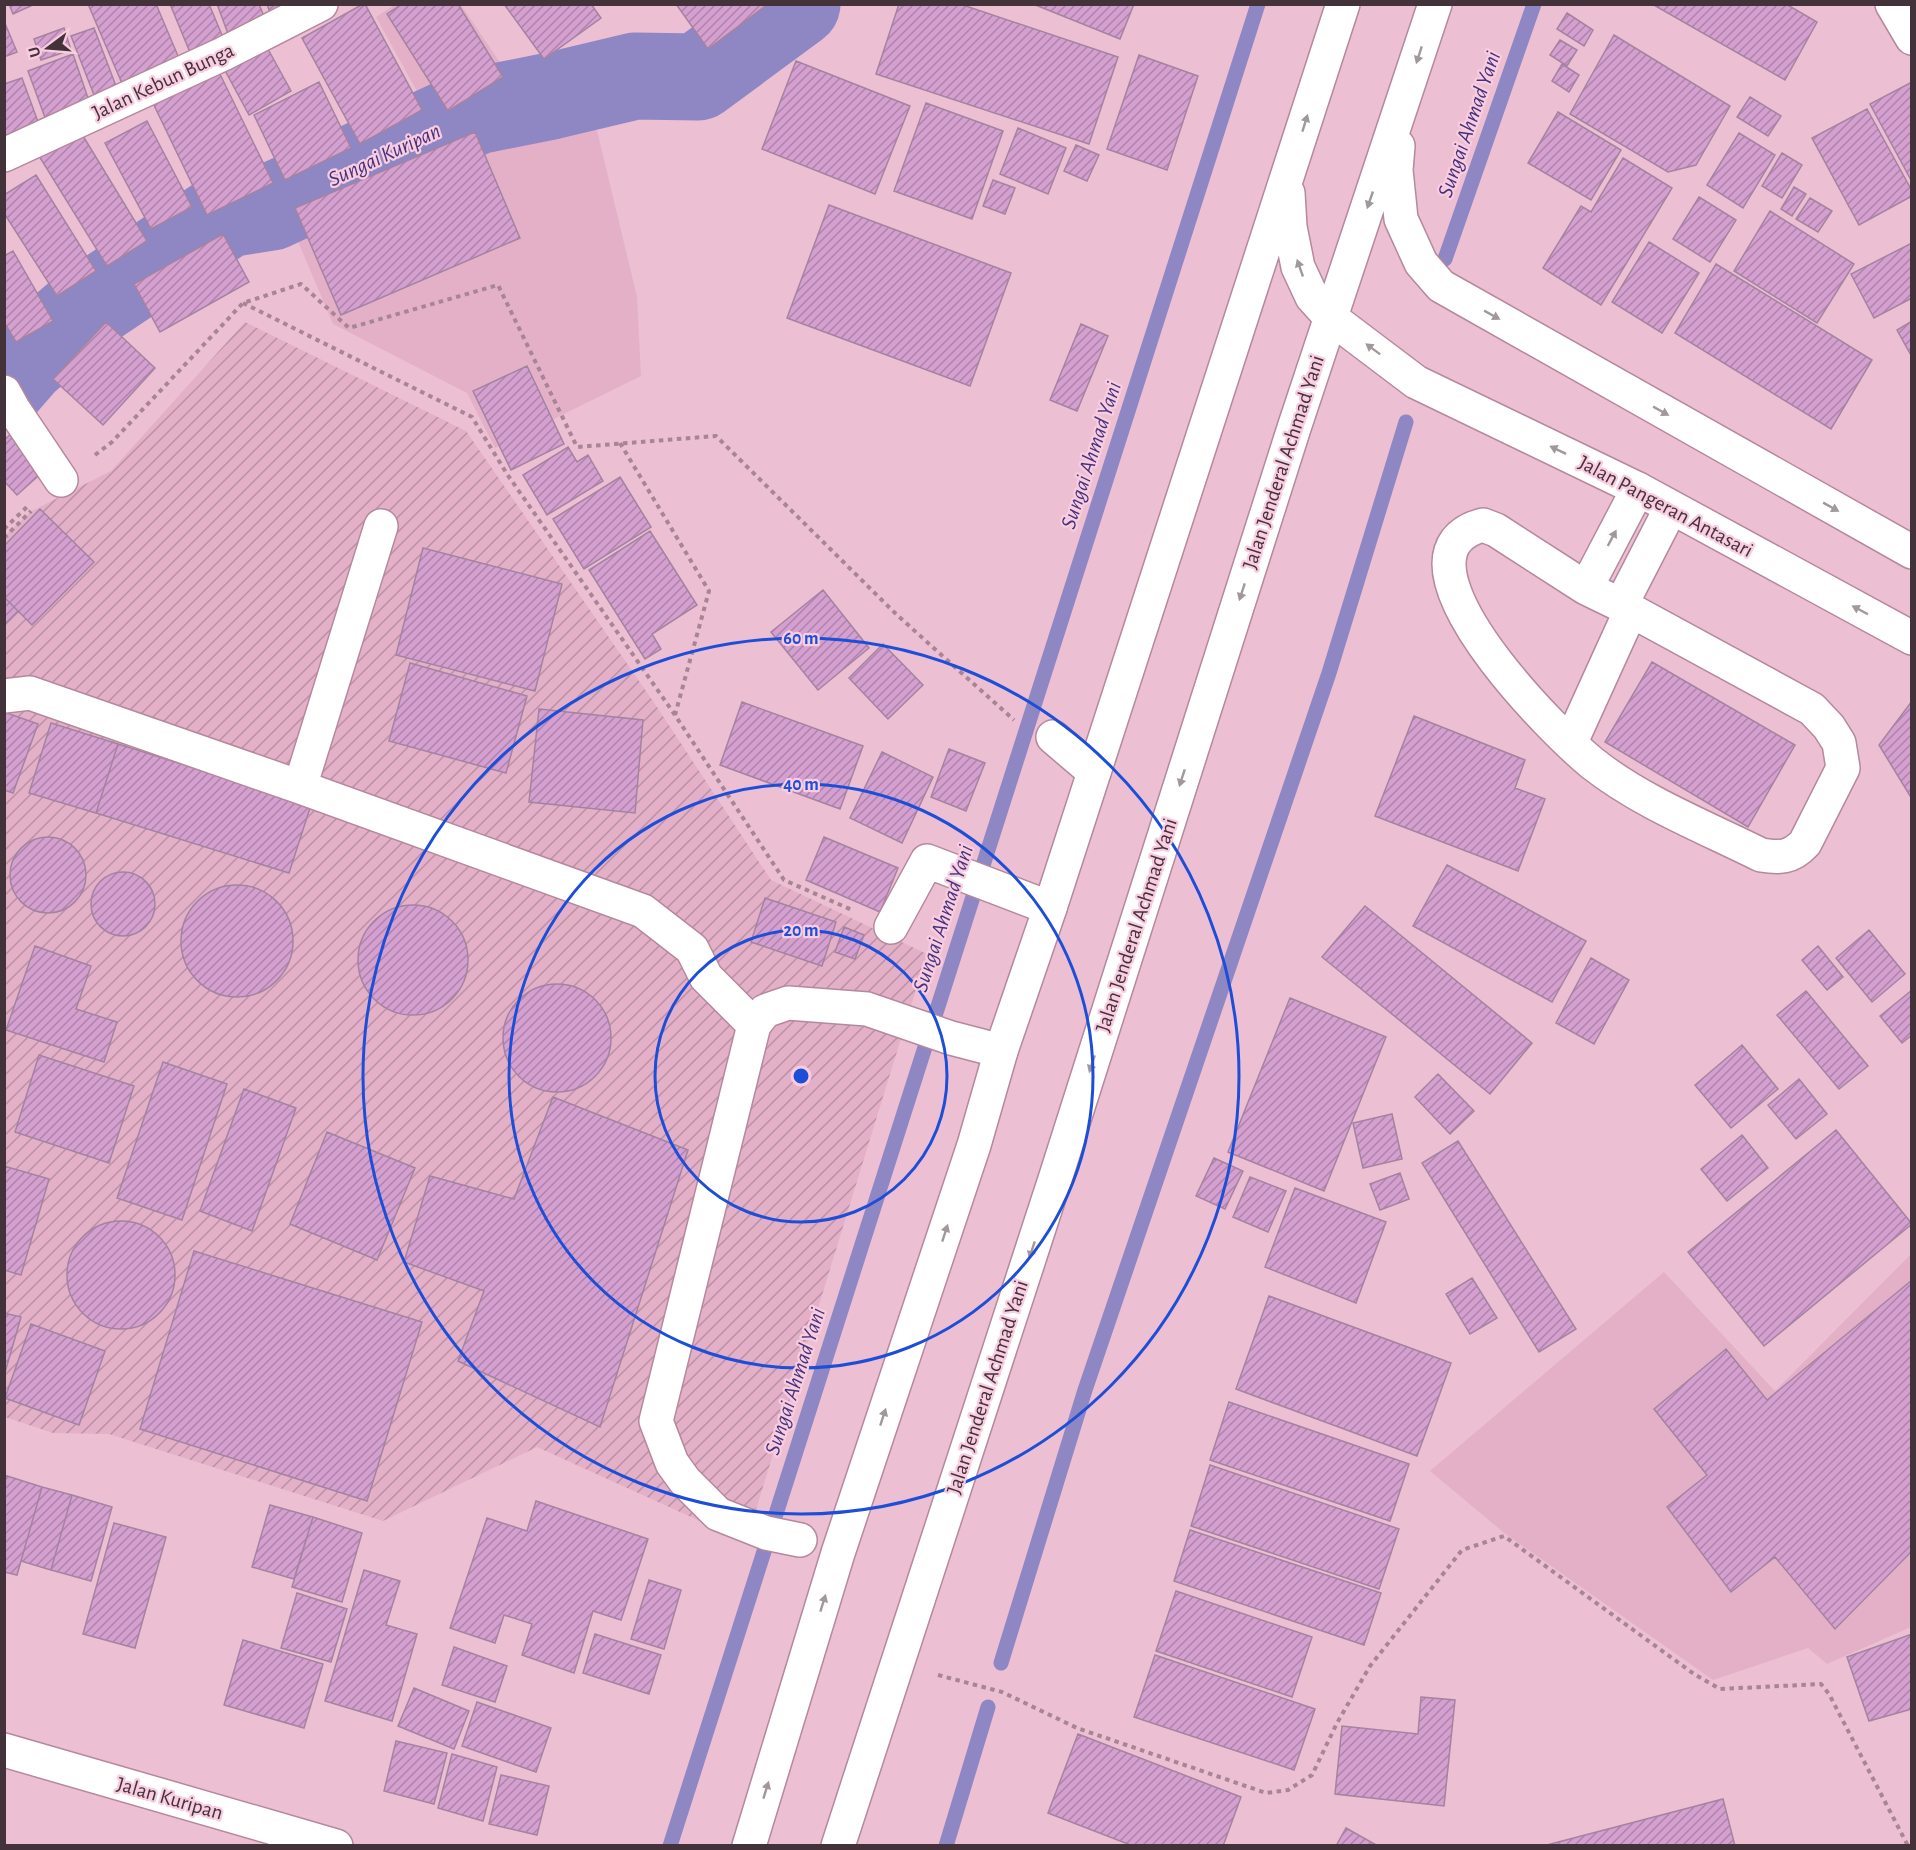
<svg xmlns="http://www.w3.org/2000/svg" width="1916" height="1850" viewBox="0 0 1916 1850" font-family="'Alegreya Sans',sans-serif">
  <defs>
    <pattern id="industrial-furrows" width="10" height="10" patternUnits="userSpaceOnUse" patternTransform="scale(1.5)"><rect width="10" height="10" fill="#e4b0c8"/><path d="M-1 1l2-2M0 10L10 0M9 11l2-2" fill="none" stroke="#ba90a3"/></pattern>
    <pattern id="building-hatch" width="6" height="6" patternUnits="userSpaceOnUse" patternTransform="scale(1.5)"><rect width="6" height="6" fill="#d5a0d0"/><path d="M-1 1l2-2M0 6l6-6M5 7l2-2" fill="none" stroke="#ae83aa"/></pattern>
  </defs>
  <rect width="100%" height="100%" fill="#ecbfd3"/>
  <path fill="#e4b0c8" d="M394 5H461L514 83 595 122 637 297 641 376 495 448 467 393 333 324 283 206 441 135 376 17Z
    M1911 1254V1627L1827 1664 1808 1648 1713 1680 1503 1532 1430 1471 1664 1272 1775 1391Z"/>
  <path fill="url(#industrial-furrows)" d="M245 322 466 431 655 704 771 880 927 954 746 1542 537 1447 383 1521 109 1434 53 1433 5 1417V536L30 512 111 471Z"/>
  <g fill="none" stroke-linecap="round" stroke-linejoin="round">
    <path stroke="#8f87c3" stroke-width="15" d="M1445 259 1534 4
      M1001 1663 1085 1390 1329 673 1406 422
      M670 1846 1258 4
      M946 1846 988 1707"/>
    <path stroke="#8f87c3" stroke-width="87" d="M4 384 24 361 85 309 227 214 271 207 476 111 551 96 635 76 698 77 797 4"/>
  </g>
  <path fill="url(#building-hatch)" stroke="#a483a1" stroke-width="1.5" d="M9 4H35L13 14Z
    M88 4H156L181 63 124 88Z
    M170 4H209L227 47 194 62Z
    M217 4H259L267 24 230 39Z
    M267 4H316L273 21Z
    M363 4H365L422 110 360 144 302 38Z
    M402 4H458L503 77 448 111 387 14Z
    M504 4H591L601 18 544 59Z
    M676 4H768L708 49Z
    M899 4H960L1118 57 1089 144 876 74Z
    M1033 4H1134L1120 39Z
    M1652 4H1786L1817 22 1785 80Z
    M1567 13 1593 30 1584 46 1557 29Z
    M4 21 17 52 4 57Z
    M64 28 71 50 41 60 34 39Z
    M94 28 116 86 94 95 71 36Z
    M1614 35 1730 106 1696 165 1668 172 1570 114Z
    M263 40 291 91 249 115 221 63Z
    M1560 40 1577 50 1567 66 1550 55Z
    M73 54 91 107 47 123 28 71Z
    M1139 55 1198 76 1167 170 1107 149Z
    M796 61 910 106 875 194 762 149Z
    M1562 64 1579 75 1569 92 1552 81Z
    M216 66 273 183 207 215 151 99Z
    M22 78 41 130 4 144V84Z
    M319 82 351 148 285 180 254 115Z
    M1912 82V182L1870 104Z
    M1750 97 1781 116 1768 136 1737 117Z
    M926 103 1003 131 972 219 894 191Z
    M1867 109 1912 191V196L1859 225 1812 138Z
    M1558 112 1621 150 1591 200 1528 163Z
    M147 121 192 207 151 229 105 143Z
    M1018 128 1066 148 1048 194 1000 174Z
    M80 131 147 241 107 266 39 156Z
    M475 132 520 238 341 315 295 208Z
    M1739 133 1775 155 1743 208 1707 185Z
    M1076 145 1099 155 1087 181 1064 171Z
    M1782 153 1802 165 1782 198 1762 186Z
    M1623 158 1672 188 1601 305 1543 268 1581 206 1591 212Z
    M36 175 96 271 57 296 4 213V195Z
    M993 180 1015 188 1005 214 983 206Z
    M1794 187 1806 194 1792 216 1781 209Z
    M1699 197 1736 220 1710 262 1673 239Z
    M1810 198 1832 211 1818 232 1796 219Z
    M829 205 1011 273 970 386 787 318Z
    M1770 211 1854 264 1817 323 1734 271Z
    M223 234 249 282 160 332 134 284Z
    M1649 242 1699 273 1662 333 1612 302Z
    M1912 243V298L1874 318 1851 274Z
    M13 251 53 321 16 342 4 322V256Z
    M1716 264 1872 360 1831 429 1675 333Z
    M1912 321V357L1897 330Z
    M106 322 155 368 103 425 53 379Z
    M1081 324 1108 336 1077 411 1050 400Z
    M527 366 564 444 511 470 473 391Z
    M13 432 46 469 17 495 4 481V440Z
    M568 447 577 462 588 455 603 481 547 515 523 475Z
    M620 477 651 527 584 569 553 519Z
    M40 509 94 562 32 625 4 597V546Z
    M650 531 697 605 652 634 661 649 645 659 589 570Z
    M423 548 562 584 535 691 396 655Z
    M823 590 869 648 818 690 771 632Z
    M4 597 18 611 4 625Z
    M883 644 923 685 888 719 849 678Z
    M1652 662 1795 745 1748 827 1605 742Z
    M410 663 527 696 506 773 389 741Z
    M1912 701V799L1879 745Z
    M742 702 863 746 840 809 720 765Z
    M539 709 643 720 635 813 529 802Z
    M4 712 38 724 13 793 4 790Z
    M1414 716 1525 760 1515 788 1545 799 1518 871 1375 816Z
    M51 723 118 744 96 813 29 793Z
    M118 744 311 805 289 873 96 813Z
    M949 749 985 763 966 811 931 797Z
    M882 752 933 777 902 843 850 818Z
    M10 875a38 38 0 1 1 76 0a38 38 0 1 1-76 0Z
    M824 837 898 868 880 912 806 880Z
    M1447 865 1586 941 1552 1002 1413 926Z
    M91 904a32 32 0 1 1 64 0a32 32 0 1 1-64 0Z
    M181 941a56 56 0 1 1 112 0a56 56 0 1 1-112 0Z
    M765 898 836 922 822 966 751 942Z
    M358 960a55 55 0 1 1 110 0a55 55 0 1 1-110 0Z
    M1365 906 1532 1043 1490 1094 1322 957Z
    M844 927 864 935 855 959 835 952Z
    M1869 930 1905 974 1872 1002 1836 958Z
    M35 946 91 966 76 1009 117 1022 104 1062 6 1030Z
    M1818 946 1843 977 1827 990 1802 960Z
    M1591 958 1629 980 1594 1044 1556 1023Z
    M503 1038a54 54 0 1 1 108 0a54 54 0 1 1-108 0Z
    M1912 990V1035L1902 1043 1880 1016Z
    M1806 991 1868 1066 1839 1089 1777 1015Z
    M1290 998 1386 1037 1324 1191 1228 1152Z
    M1742 1045 1778 1089 1731 1128 1695 1085Z
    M39 1055 134 1086 109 1163 15 1132Z
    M163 1062 227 1084 182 1220 117 1198Z
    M1438 1074 1474 1111 1450 1134 1415 1097Z
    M1799 1079 1827 1114 1796 1139 1768 1105Z
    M244 1089 296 1108 252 1231 200 1211Z
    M553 1097 688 1150 600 1427 458 1361 484 1291 404 1262 430 1176 514 1199Z
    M1392 1114 1402 1159 1363 1168 1353 1123Z
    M1836 1130 1912 1224 1764 1346 1688 1252Z
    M327 1132 415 1168 377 1260 290 1224Z
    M1742 1135 1768 1168 1727 1201 1701 1169Z
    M1458 1141 1576 1329 1539 1352 1422 1163Z
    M1214 1158 1243 1171 1225 1209 1196 1196Z
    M4 1166 49 1179 21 1275 4 1270Z
    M1400 1173 1409 1199 1380 1210 1370 1184Z
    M1250 1177 1286 1191 1268 1232 1233 1217Z
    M1295 1188 1386 1222 1356 1303 1265 1267Z
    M67 1275a54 54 0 1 1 108 0a54 54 0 1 1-108 0Z
    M194 1251 422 1322 367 1501 140 1429Z
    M1472 1278 1497 1318 1470 1334 1446 1294Z
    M1912 1280V1551L1835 1629 1775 1557 1731 1592 1667 1507 1707 1475 1654 1409 1726 1349 1767 1400Z
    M1269 1296 1451 1363 1417 1456 1236 1389Z
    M4 1313 21 1317 4 1376Z
    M31 1324 105 1351 79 1425 5 1398Z
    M1229 1402 1409 1464 1390 1521 1210 1460Z
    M1210 1465 1399 1529 1379 1589 1191 1526Z
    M4 1475 42 1487 17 1575 4 1572Z
    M42 1487 72 1495 51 1570 21 1561Z
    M72 1495 112 1507 91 1581 51 1570Z
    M536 1501 648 1539 621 1620 593 1611 574 1673 522 1655 532 1624 504 1615 495 1643 450 1628 487 1518 527 1531Z
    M270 1505 313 1517 294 1579 252 1567Z
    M313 1517 362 1533 342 1602 292 1587Z
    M114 1523 166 1537 135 1648 83 1634Z
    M1190 1530 1381 1593 1364 1645 1174 1581Z
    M364 1570 400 1581 386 1625 417 1634 392 1721 325 1701Z
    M649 1580 681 1590 664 1649 631 1639Z
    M1176 1591 1312 1637 1292 1697 1156 1651Z
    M297 1593 347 1609 331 1662 281 1648Z
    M595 1634 661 1655 649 1694 583 1673Z
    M1912 1634V1709L1869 1721 1847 1657Z
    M243 1640 323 1664 304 1728 224 1705Z
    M454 1647 507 1666 495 1702 442 1685Z
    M1155 1655 1315 1709 1294 1770 1134 1717Z
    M414 1688 469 1711 454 1749 398 1726Z
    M1421 1697 1455 1700 1444 1806 1335 1794 1342 1726 1418 1734Z
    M477 1702 551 1728 536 1772 462 1746Z
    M1078 1734 1241 1797 1223 1846H1133L1048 1813Z
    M396 1741 447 1753 434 1804 384 1791Z
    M452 1754 497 1767 483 1821 438 1808Z
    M501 1775 549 1786 537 1835 489 1824Z
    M1723 1799 1735 1846H1543Z
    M1346 1828 1378 1846H1336Z"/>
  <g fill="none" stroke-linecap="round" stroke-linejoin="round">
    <defs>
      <path id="minor" d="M1892 4 1912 38
        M4 155 223 54 321 4
        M4 392 14 410 61 480
        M1483 525 1496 530 1586 588 1621 605 1812 709 1829 727 1839 743 1843 768 1805 843C1791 858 1780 858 1761 855 1705 827 1641 802 1592 763 1553 731 1417 594 1456 541 1463 532 1471 528 1483 525Z
        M1586 588 1638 489
        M1621 605 1671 508
        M4 696 30 693 300 787 643 911 692 949 706 977 754 1025
        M1053 737 1094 772
        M1571 742 1631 610
        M300 787 381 526
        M891 927 927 861 1050 908
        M800 1540 766 1533 718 1514 685 1481 672 1463 656 1421 754 1025 765 1011 788 1003 867 1009 951 1038 1001 1051"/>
      <path id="major" d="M4 1750 336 1846"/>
      <path id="highway" d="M1398 146 1396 170 1401 219 1421 263 1441 286 1912 552
        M1288 193 1290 227 1298 267 1312 297 1330 317 1416 382 1638 489 1912 638
        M749 1846 838 1553 974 1145 1001 1051 1050 908 1343 4
        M838 1846 1056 1176 1294 428 1435 4"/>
    </defs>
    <use href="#minor" stroke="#b4899d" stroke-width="36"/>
    <use href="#major" stroke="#b4899d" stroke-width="36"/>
    <use href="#highway" stroke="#b4899d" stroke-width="36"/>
    <path stroke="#a78594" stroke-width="4" stroke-dasharray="4.5 4.5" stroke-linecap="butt" d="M243 303 472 417 507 474 675 715 784 880 852 910
      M620 443 709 591 675 715
      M95 455 112 442 243 303 301 284 349 328 498 285 577 447 716 436 897 615 1014 720
      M4 529 29 505
      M4 538 31 511
      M938 1675 1002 1692 1077 1728 1266 1793 1288 1790 1312 1775 1337 1723 1370 1666 1462 1550 1504 1536 1694 1674 1720 1689 1821 1684 1829 1694 1908 1846"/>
    <use href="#minor" stroke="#fff" stroke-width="33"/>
    <use href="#major" stroke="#fff" stroke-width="33"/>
    <use href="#highway" stroke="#fff" stroke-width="33"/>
  </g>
  <defs><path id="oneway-solid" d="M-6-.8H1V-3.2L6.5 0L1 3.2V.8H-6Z" transform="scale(1.5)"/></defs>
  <g fill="#a1989c">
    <use href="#oneway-solid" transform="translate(1419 55) rotate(108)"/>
    <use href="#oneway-solid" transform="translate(1305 123) rotate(-73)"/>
    <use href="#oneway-solid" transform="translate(1370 200) rotate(109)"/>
    <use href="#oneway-solid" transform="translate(1300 268) rotate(-109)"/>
    <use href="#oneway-solid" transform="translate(1492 315) rotate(29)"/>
    <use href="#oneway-solid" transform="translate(1373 349) rotate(-143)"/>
    <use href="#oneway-solid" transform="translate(1661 411) rotate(29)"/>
    <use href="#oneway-solid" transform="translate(1558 450) rotate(-154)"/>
    <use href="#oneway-solid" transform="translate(1831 507) rotate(29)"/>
    <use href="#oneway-solid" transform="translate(1612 538) rotate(-62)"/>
    <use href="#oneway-solid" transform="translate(1242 592) rotate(108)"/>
    <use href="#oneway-solid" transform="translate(1860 610) rotate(-152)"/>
    <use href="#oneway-solid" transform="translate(1182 778) rotate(108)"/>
    <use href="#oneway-solid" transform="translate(1092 1064) rotate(108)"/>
    <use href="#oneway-solid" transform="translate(945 1233) rotate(-72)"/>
    <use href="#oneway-solid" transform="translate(1032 1250) rotate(108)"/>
    <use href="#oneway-solid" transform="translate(883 1417) rotate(-72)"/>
    <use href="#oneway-solid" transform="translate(823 1603) rotate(-73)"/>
    <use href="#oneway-solid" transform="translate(766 1790) rotate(-73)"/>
  </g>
  <g fill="none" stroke="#1d4ed8" stroke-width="3">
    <circle cx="801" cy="1076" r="146"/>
    <circle cx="801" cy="1076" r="292"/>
    <circle cx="801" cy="1076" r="438"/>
  </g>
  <g text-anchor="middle" stroke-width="4.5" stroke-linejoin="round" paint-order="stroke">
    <g font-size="21" fill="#43323a" stroke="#f9cce0">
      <text transform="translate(163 81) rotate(-25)" y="7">Jalan Kebun Bunga</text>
      <text transform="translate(1283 462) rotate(-72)" y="7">Jalan Jenderal Achmad Yani</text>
      <text transform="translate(1666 506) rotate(28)" y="7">Jalan Pangeran Antasari</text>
      <text transform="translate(1136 925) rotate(-72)" y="7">Jalan Jenderal Achmad Yani</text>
      <text transform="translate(987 1387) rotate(-72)" y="7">Jalan Jenderal Achmad Yani</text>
      <text transform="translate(170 1798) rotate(16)" y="7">Jalan Kuripan</text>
    </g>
    <g font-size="22" font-style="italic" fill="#43337c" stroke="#f9cce0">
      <text transform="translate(1468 124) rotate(-71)" y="8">Sungai Ahmad Yani</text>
      <text transform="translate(384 154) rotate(-25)" y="8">Sungai Kuripan</text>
      <text transform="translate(1090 455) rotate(-72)" y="8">Sungai Ahmad Yani</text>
      <text transform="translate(942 918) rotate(-72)" y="8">Sungai Ahmad Yani</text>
      <text transform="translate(794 1381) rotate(-72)" y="8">Sungai Ahmad Yani</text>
    </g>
  </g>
  <circle cx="801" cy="1076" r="9" fill="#1d4ed8" stroke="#f9cce0" stroke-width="3"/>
  <g font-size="18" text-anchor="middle" font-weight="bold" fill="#1d4ed8" stroke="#f9cce0" stroke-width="4.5" stroke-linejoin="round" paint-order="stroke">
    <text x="801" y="644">60 m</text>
    <text x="801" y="790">40 m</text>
    <text x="801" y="936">20 m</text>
  </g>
  <rect width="1916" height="1850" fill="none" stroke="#43323a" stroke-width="12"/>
  <g transform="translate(48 48) rotate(254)" stroke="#f9cce0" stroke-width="4.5" paint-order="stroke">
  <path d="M0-4.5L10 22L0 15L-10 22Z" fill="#43323a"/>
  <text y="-9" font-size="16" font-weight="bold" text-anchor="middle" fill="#43323a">U</text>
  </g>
</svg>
